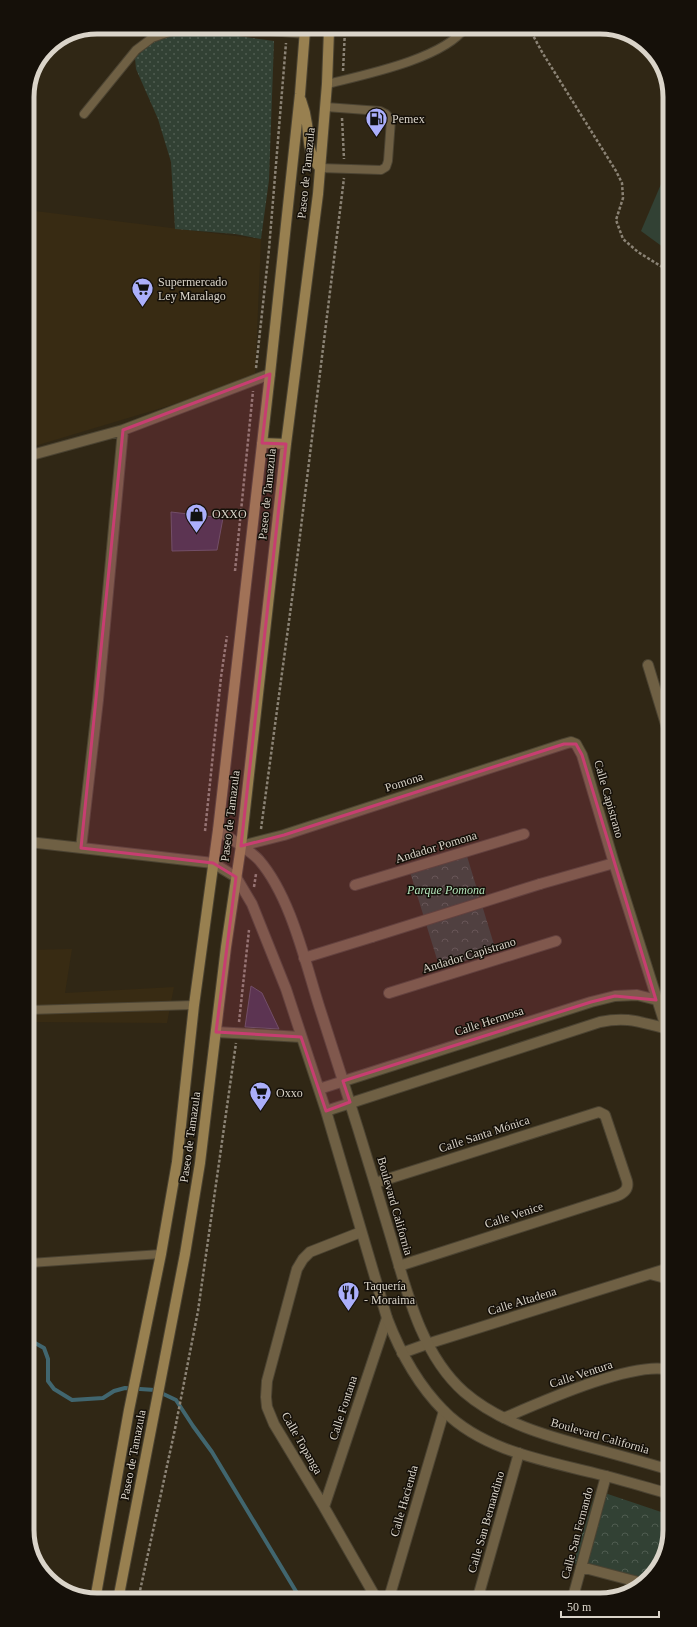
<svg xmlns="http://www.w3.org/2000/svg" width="697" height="1627" viewBox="0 0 697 1627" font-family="'Times New Roman',serif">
  <defs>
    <pattern id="grass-dots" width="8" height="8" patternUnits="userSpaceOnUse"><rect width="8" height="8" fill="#324134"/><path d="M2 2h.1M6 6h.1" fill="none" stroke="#4f5c50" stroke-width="1.8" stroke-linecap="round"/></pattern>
    <pattern id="forest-crowns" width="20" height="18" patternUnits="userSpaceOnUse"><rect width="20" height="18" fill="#324134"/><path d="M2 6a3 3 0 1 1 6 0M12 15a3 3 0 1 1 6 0" fill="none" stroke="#4f5c50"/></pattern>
  </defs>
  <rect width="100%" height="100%" fill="#302715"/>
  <path fill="#382b13" d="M27 210 261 239 255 380 28 448Z
    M72 949 65 993 174 987 167 1023 29 1022V950Z"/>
  <path fill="url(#grass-dots)" d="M184 31H202L274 41 269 180 261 239 235 234 175 229 171 162 158 119 136 69 135 58 150 43Z"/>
  <path fill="url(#forest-crowns)" d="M466 853 496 951 440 969 409 869Z
    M596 1490 670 1515V1530L656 1572 639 1585 573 1563Z"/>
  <path fill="#324134" d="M667 170V250L641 231Z"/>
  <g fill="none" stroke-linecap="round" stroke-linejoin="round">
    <path stroke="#41666f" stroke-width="4" d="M30 1342 35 1343 44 1348 48 1359V1381L54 1389 72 1400 103 1398 114 1391 125 1388 155 1390 176 1400 193 1426 212 1452 300 1598"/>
  </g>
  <path fill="#41334a" stroke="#5e5365" d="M171 512 223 518 217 550 172 551Z
    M251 986 262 993 279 1029 245 1027Z"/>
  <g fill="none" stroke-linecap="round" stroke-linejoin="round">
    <defs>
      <path id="service" d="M259 30 305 34
        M327 84C363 75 443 59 465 28
        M84 114 136 50 152 38 172 31
        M320 168 381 170 386 167 388 161 391 120 386 114 380 111 326 107
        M29 1010 194 1005
        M30 1263 161 1254"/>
      <path id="pedestrian" d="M355 885 524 834
        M372 937 540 884
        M389 993 556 941"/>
      <path id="minor" d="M28 456 123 430 270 374
        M28 473 31 455
        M648 665 668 731
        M29 842 213 863
        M241 846 284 835 564 744 571 742 576 744 582 755 614 863 669 1037
        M81 848 98 700 123 430
        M540 884 614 863
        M304 958 372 937
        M216 1032 301 1037
        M375 1183 599 1112 605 1115 627 1181C629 1189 624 1193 617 1196L399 1266
        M361 1232 310 1252 303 1259 297 1269 267 1381 266 1397 267 1407 274 1424 324 1507 376 1598
        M650 1274 669 1279
        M402 1353 427 1344 669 1268
        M504 1418C539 1403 634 1360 670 1370
        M324 1507 387 1318
        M581 1567 642 1583
        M478 1597 519 1453
        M573 1597 606 1476
        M389 1598 444 1411"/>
      <path id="tertiary" d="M218 830C229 838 250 850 259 860 291 897 305 962 320 1009 345 1086 369 1163 392 1241 407 1293 422 1355 464 1392 500 1423 547 1436 592 1448 618 1455 644 1462 670 1470
        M213 863 236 877 252 904 286 989 326 1111 387 1318C400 1352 418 1385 444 1411 483 1450 542 1460 594 1473 619 1479 645 1487 670 1494
        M319 1089 591 1002 615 996 637 995 669 1003
        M326 1111 600 1022C629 1016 641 1023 669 1029"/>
      <path id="secondary" d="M301 100C304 108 306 116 307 124 309 141 308 155 320 168
        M262 443 286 444
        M95 1600 129 1410 161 1254 177 1162 194 1005 218 830 270 374 300 94 305 30
        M118 1600 185 1254 200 1163 226 947 241 846 286 444 318 194 327 84 329 30"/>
    </defs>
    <use href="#service" stroke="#4b4332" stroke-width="10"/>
    <use href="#pedestrian" stroke="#4b4332" stroke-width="12"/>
    <use href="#minor" stroke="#4b4332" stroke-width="12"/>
    <use href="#tertiary" stroke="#4b4332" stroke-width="12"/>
    <use href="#secondary" stroke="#4b4332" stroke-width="12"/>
    <path stroke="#8b8375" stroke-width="2.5" stroke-dasharray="3 2" stroke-linecap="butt" d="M529 28 542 52 616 171 622 183 623 198 616 220 623 239 638 252 667 270
      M343 71 345 30
      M342 118 344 159
      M256 368 269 249 286 43
      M235 571 253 391
      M261 829 294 584 344 178
      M205 831 221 677 227 636
      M254 887 256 874
      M239 1022 249 930
      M138 1600 175 1429 198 1311 236 1043"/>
    <use href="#service" stroke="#6f6044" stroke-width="8"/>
    <use href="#pedestrian" stroke="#6f6044" stroke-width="10"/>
    <use href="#minor" stroke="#6f6044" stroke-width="10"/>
    <use href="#tertiary" stroke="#6f6044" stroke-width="10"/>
    <use href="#secondary" stroke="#988050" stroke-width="10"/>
  </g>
  <path fill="#c73e71" fill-opacity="0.2" stroke="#c73e71" stroke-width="3" stroke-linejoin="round" d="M270 374 262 443 286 444 241 846 284 835 564 744H576L582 755 656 1000 615 996 591 1002 343 1081 350 1102 326 1111 301 1037 216 1032 236 877 213 863 81 848 123 430Z"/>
  <defs>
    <symbol id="fuel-pin" viewBox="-11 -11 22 30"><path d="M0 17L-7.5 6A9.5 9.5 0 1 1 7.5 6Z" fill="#abaffb" stroke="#151009"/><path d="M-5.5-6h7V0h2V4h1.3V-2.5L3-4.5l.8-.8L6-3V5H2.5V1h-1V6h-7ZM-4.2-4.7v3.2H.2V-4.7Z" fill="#111"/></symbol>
    <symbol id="supermarket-pin" viewBox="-11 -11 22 30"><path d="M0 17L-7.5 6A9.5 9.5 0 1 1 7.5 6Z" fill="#abaffb" stroke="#151009"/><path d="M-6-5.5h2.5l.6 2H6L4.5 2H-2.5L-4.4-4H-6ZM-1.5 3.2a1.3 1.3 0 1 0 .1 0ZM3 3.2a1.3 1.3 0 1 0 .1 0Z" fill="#111"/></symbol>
    <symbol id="shop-pin" viewBox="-11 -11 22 30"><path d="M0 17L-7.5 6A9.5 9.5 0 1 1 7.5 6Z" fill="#abaffb" stroke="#151009"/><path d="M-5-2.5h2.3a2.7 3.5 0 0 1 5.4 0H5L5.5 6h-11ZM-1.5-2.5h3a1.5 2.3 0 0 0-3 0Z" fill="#111"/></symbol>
    <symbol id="restaurant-pin" viewBox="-11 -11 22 30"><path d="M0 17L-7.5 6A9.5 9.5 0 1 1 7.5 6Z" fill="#abaffb" stroke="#151009"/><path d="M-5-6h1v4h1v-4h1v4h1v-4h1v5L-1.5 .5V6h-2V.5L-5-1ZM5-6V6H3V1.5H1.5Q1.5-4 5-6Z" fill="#111"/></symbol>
  </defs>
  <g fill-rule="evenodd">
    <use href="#fuel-pin" x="364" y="106" width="25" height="34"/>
    <use href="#supermarket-pin" x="130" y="276" width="25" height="34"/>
    <use href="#shop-pin" x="184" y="502" width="25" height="34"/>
    <use href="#supermarket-pin" x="248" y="1080" width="25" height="34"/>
    <use href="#restaurant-pin" x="336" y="1280" width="25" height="34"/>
  </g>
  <g text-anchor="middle" stroke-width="3" stroke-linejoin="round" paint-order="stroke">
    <g font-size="12" fill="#dad4c9" stroke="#151009" text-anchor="start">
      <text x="392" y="123">Pemex</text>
      <text x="158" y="286">Supermercado<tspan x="158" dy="14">Ley Maralago</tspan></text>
      <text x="212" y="518">OXXO</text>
      <text x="276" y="1097">Oxxo</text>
      <text x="364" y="1290">Taquería<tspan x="364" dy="14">- Moraima</tspan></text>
    </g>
    <g font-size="12" fill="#dad4c9" stroke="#151009">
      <text transform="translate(306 173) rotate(-84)" y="4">Paseo de Tamazula</text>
      <text transform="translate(267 494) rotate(-84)" y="4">Paseo de Tamazula</text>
      <text transform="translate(404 782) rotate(-18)" y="4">Pomona</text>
      <text transform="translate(609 799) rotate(74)" y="4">Calle Capistrano</text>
      <text transform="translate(230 816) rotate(-83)" y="4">Paseo de Tamazula</text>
      <text transform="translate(436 847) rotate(-17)" y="4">Andador Pomona</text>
      <text transform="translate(469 955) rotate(-17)" y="4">Andador Capistrano</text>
      <text transform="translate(489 1021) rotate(-18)" y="4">Calle Hermosa</text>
      <text transform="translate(484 1134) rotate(-18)" y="4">Calle Santa Mónica</text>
      <text transform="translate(190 1137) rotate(-82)" y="4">Paseo de Tamazula</text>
      <text transform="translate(395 1206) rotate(74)" y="4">Boulevard California</text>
      <text transform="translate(514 1215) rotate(-18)" y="4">Calle Venice</text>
      <text transform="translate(522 1301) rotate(-17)" y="4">Calle Altadena</text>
      <text transform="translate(581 1374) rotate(-18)" y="4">Calle Ventura</text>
      <text transform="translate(343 1408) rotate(-72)" y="4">Calle Fontana</text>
      <text transform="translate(600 1436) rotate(16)" y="4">Boulevard California</text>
      <text transform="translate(302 1443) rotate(60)" y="4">Calle Topanga</text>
      <text transform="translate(133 1455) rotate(-79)" y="4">Paseo de Tamazula</text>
      <text transform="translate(404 1501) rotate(-74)" y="4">Calle Hacienda</text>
      <text transform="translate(486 1522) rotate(-74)" y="4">Calle San Bernandino</text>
      <text transform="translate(577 1533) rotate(-75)" y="4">Calle San Fernando</text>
    </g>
    <g font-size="12" font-style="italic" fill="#b2e2ba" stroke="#151009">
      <text x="446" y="894">Parque Pomona</text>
    </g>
  </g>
  <path d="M0 0H697V1627H0ZM97 34H600A63 63 0 0 1 663 97V1530A63 63 0 0 1 600 1593H97A63 63 0 0 1 34 1530V97A63 63 0 0 1 97 34Z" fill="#151009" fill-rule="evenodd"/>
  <path fill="none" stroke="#dad4c9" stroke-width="5" d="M97 34H600A63 63 0 0 1 663 97V1530A63 63 0 0 1 600 1593H97A63 63 0 0 1 34 1530V97A63 63 0 0 1 97 34Z"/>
  <path d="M561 1611v6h98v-6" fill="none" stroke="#dad4c9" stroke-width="2"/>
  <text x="567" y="1611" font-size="12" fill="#dad4c9" stroke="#151009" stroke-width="3" paint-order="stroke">50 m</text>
</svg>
